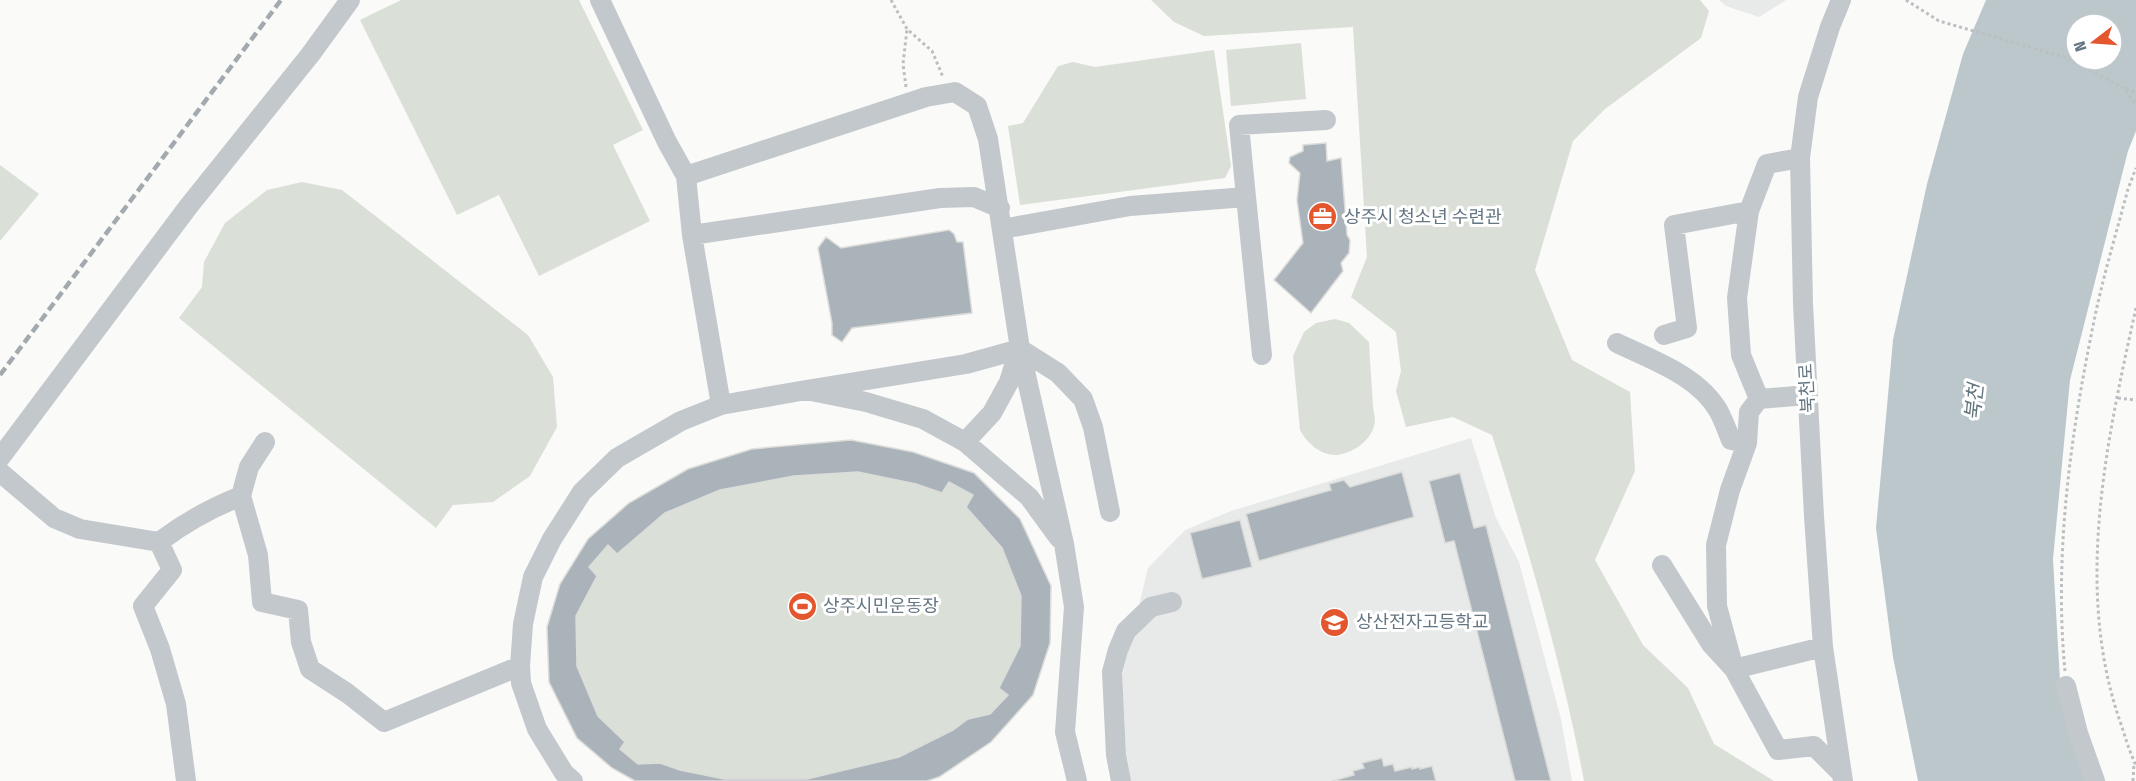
<svg xmlns="http://www.w3.org/2000/svg" width="2136" height="781" viewBox="0 0 2136 781" font-family="'Fira Sans Condensed','Noto Sans KR',sans-serif">
  <rect width="100%" height="100%" fill="#fafaf8"/>
  <path fill="#e8e9e9" d="M1719 0H1786L1759 17 1726 6Z
    M1471 438 1496 518 1519 562 1561 719 1572 781H1131L1126 752 1122 676 1148 568 1185 530 1231 511Z"/>
  <path fill="#dadfd7" d="M401 0H579L643 130 613 145 650 221 539 276 499 195 457 215 360 20Z
    M1151 0H1700L1709 11 1701 38 1605 109 1573 141 1535 270 1572 360 1630 392 1635 471 1595 560 1643 645 1688 688 1714 744 1774 781H1584C1562 664 1528 548 1492 435L1453 417 1406 427 1396 391 1401 371 1396 332 1351 297 1367 257 1353 27 1204 36 1174 22Z
    M1301 43 1306 99 1231 106 1226 50Z
    M1214 50 1231 166 1225 178 1020 205 1008 126 1023 123 1058 66 1073 62 1095 67Z
    M0 165 39 194 0 241Z
    M302 182 342 190 528 335 553 377 557 427 530 476 493 502 453 505 436 528 179 318 202 287 204 262 225 223 267 190Z
    M1335 319 1349 323 1369 342C1370 364 1372 386 1373 407 1374 413 1376 421 1374 426 1370 442 1351 454 1336 455 1320 455 1307 443 1300 430L1293 356 1304 332 1316 323Z
    M851 440 913 452 974 473 1020 519 1050 643 1033 695 991 742 939 777 927 781H635L612 768 577 738 549 682 547 627 560 584 588 539 629 503 688 469 752 449Z"/>
  <path fill="#bbc7cb" fill-rule="evenodd" d="M1986 0H2136V131L2128 151 2070 380 2053 559 2060 681 2085 781H1918L1893 657 1876 528 1893 340 1927 184 1963 54ZM2076 24H2112V60H2076Z"/>
  <path fill="#aab3b9" stroke="#dcdcda" stroke-width="1.5" fill-rule="evenodd" d="M1326 143 1327 161 1341 158 1347 235 1350 240 1349 253 1341 263 1343 271 1311 313 1274 280 1303 243 1297 200 1300 173 1289 163 1290 157 1303 151V145Z
    M949 230 954 234 957 242H963L972 313 852 328 842 342 832 335V323L818 248 826 237 841 248Z
    M851 440 913 452 974 473 1020 519 1051 586 1050 643 1033 695 991 742 939 777 927 781H635L612 768 577 738 549 682 547 627 560 584 588 539 629 503 688 469 752 449ZM858 472 916 484 942 493 949 482 973 495 966 507 1002 548 1021 596 1020 646 999 688 1008 695 990 714 968 719 953 730 899 757 807 779H724L680 770 660 763 638 764 620 749 625 742 598 716 577 666 576 616 597 576 589 567 608 545 617 554 665 513 720 490 794 476Z
    M1402 472 1414 517 1259 561 1246 514 1331 490 1329 484 1344 480 1350 487Z
    M1460 473 1474 528 1486 525 1551 781H1515L1454 541 1445 543 1429 481Z
    M1240 520 1252 567 1202 579 1190 533Z
    M1382 758 1384 766 1393 764 1395 771 1412 767V769L1420 767V769L1432 766 1436 781H1332L1354 775 1353 771 1364 768 1362 763Z"/>
  <g fill="none" stroke-linecap="round" stroke-linejoin="round">
    <path stroke="#bbbfc2" stroke-width="3" stroke-dasharray="3 3" stroke-linecap="butt" d="M891 0 907 29 932 51 943 77
      M1906 0 1939 21 2064 57 2124 88 2136 104
      M906 87 903 64 907 29
      M2126 88 2136 93
      M2136 308C2106 443 2073 592 2122 727 2126 740 2130 753 2136 765
      M2118 398 2136 400
      M2065 671C2054 556 2070 438 2093 326 2102 280 2116 234 2128 189L2136 168
      M2133 781 2134 762"/>
    <path stroke="#c3c8cc" stroke-width="20" d="M600 0 667 142 686 176
      M1841 0 1830 27 1808 97 1800 158 1803 304 1814 516 1823 647 1843 781
      M1246 197 1239 125 1326 120
      M1002 229 1130 206 1246 197 1262 355
      M692 235 940 198 974 197 1000 208
      M1664 335 1687 328 1674 225 1749 211
      M1617 343C1652 360 1697 375 1718 410 1723 419 1727 430 1731 440L1747 443
      M806 390 966 364 1020 349 1058 373 1083 399 1093 427 1110 512
      M1807 395 1759 399 1749 412 1747 443 1730 490 1716 545 1717 606 1734 669 1823 647
      M1759 399 1741 355 1737 298 1749 211 1767 164 1800 158
      M721 405 806 390 866 402 923 419 965 442 1029 497 1059 538
      M965 442 992 413 1009 382 1019 350
      M0 458 188 207 310 55 350 0
      M0 472 54 518 80 529 159 542C184 523 211 508 241 496L258 555 262 602 298 610 301 642 310 669 347 693 384 722 520 666
      M241 496 249 467 265 442
      M159 542 172 570 143 606 160 649 176 704 186 781
      M1662 565 1711 644 1734 669 1778 750 1814 746 1841 773
      M2066 686 2078 733 2095 781
      M573 781 564 773 537 729 521 683 520 666 523 624 533 577 552 539 582 492 617 458 681 421 721 405 692 235 686 176 926 97 955 92 977 106 988 139 1020 349 1064 544 1074 607 1065 732 1077 781
      M1121 781 1116 755 1112 672 1118 650 1126 631 1151 607 1172 602"/>
    <path stroke="#a2aab0" stroke-width="4.5" stroke-dasharray="9 4.5" stroke-linecap="butt" d="M0 375 281 0"/>
  </g>
  <defs>
    <symbol id="office-disc" viewBox="-11 -11 22 22"><circle r="9.5" fill="#e4572e" stroke="#fff"/><path d="M-6-3h4V-5.5h4V-3h4V5H-6ZM-1-4.5V-3h2v-1.5ZM-6 0V1H6V0Z" fill="#fff"/></symbol>
    <symbol id="stadium-disc" viewBox="-11 -11 22 22"><circle r="9.5" fill="#e4572e" stroke="#fff"/><path d="M0-5a6.5 5 0 1 0 0 10a6.5 5 0 1 0 0-10ZM-3.5-1.8h7v3.6h-7Z" fill="#fff"/></symbol>
    <symbol id="school-disc" viewBox="-11 -11 22 22"><circle r="9.5" fill="#e4572e" stroke="#fff"/><path d="M0-5L7-2L0 1L-7-2ZM-4 1L0 2.5L4 1V4Q0 6-4 4Z" fill="#fff"/></symbol>
  </defs>
  <g fill-rule="evenodd">
    <use href="#office-disc" x="1306" y="200" width="33" height="33"/>
    <use href="#stadium-disc" x="786" y="590" width="33" height="33"/>
    <use href="#school-disc" x="1318" y="606" width="33" height="33"/>
  </g>
  <g text-anchor="middle" stroke-width="6" stroke-linejoin="round" paint-order="stroke">
    <g font-size="18" fill="#657683" stroke="#fff" text-anchor="start">
      <text x="1344" y="223">상주시 청소년 수련관</text>
      <text x="823" y="612">상주시민운동장</text>
      <text x="1356" y="628">상산전자고등학교</text>
    </g>
    <g font-size="18" fill="#657683" stroke="#fff">
      <text transform="translate(1807 388) rotate(-93)" y="6">북천로</text>
    </g>
    <g font-size="20" font-style="italic" fill="#60757c" stroke="#fff">
      <text transform="translate(1974 402) rotate(-84)" y="7">북천</text>
    </g>
  </g>
  <g transform="translate(2094 42) rotate(253)"><circle r="28" fill="#ffffff" stroke="#c1c8cd" stroke-width="1.5"/>
  <path d="M0-4.5L10 22L0 15L-10 22Z" fill="#e4572e"/>
  <text y="-9" font-size="16" font-weight="bold" text-anchor="middle" fill="#657683">N</text>
  </g>
</svg>
